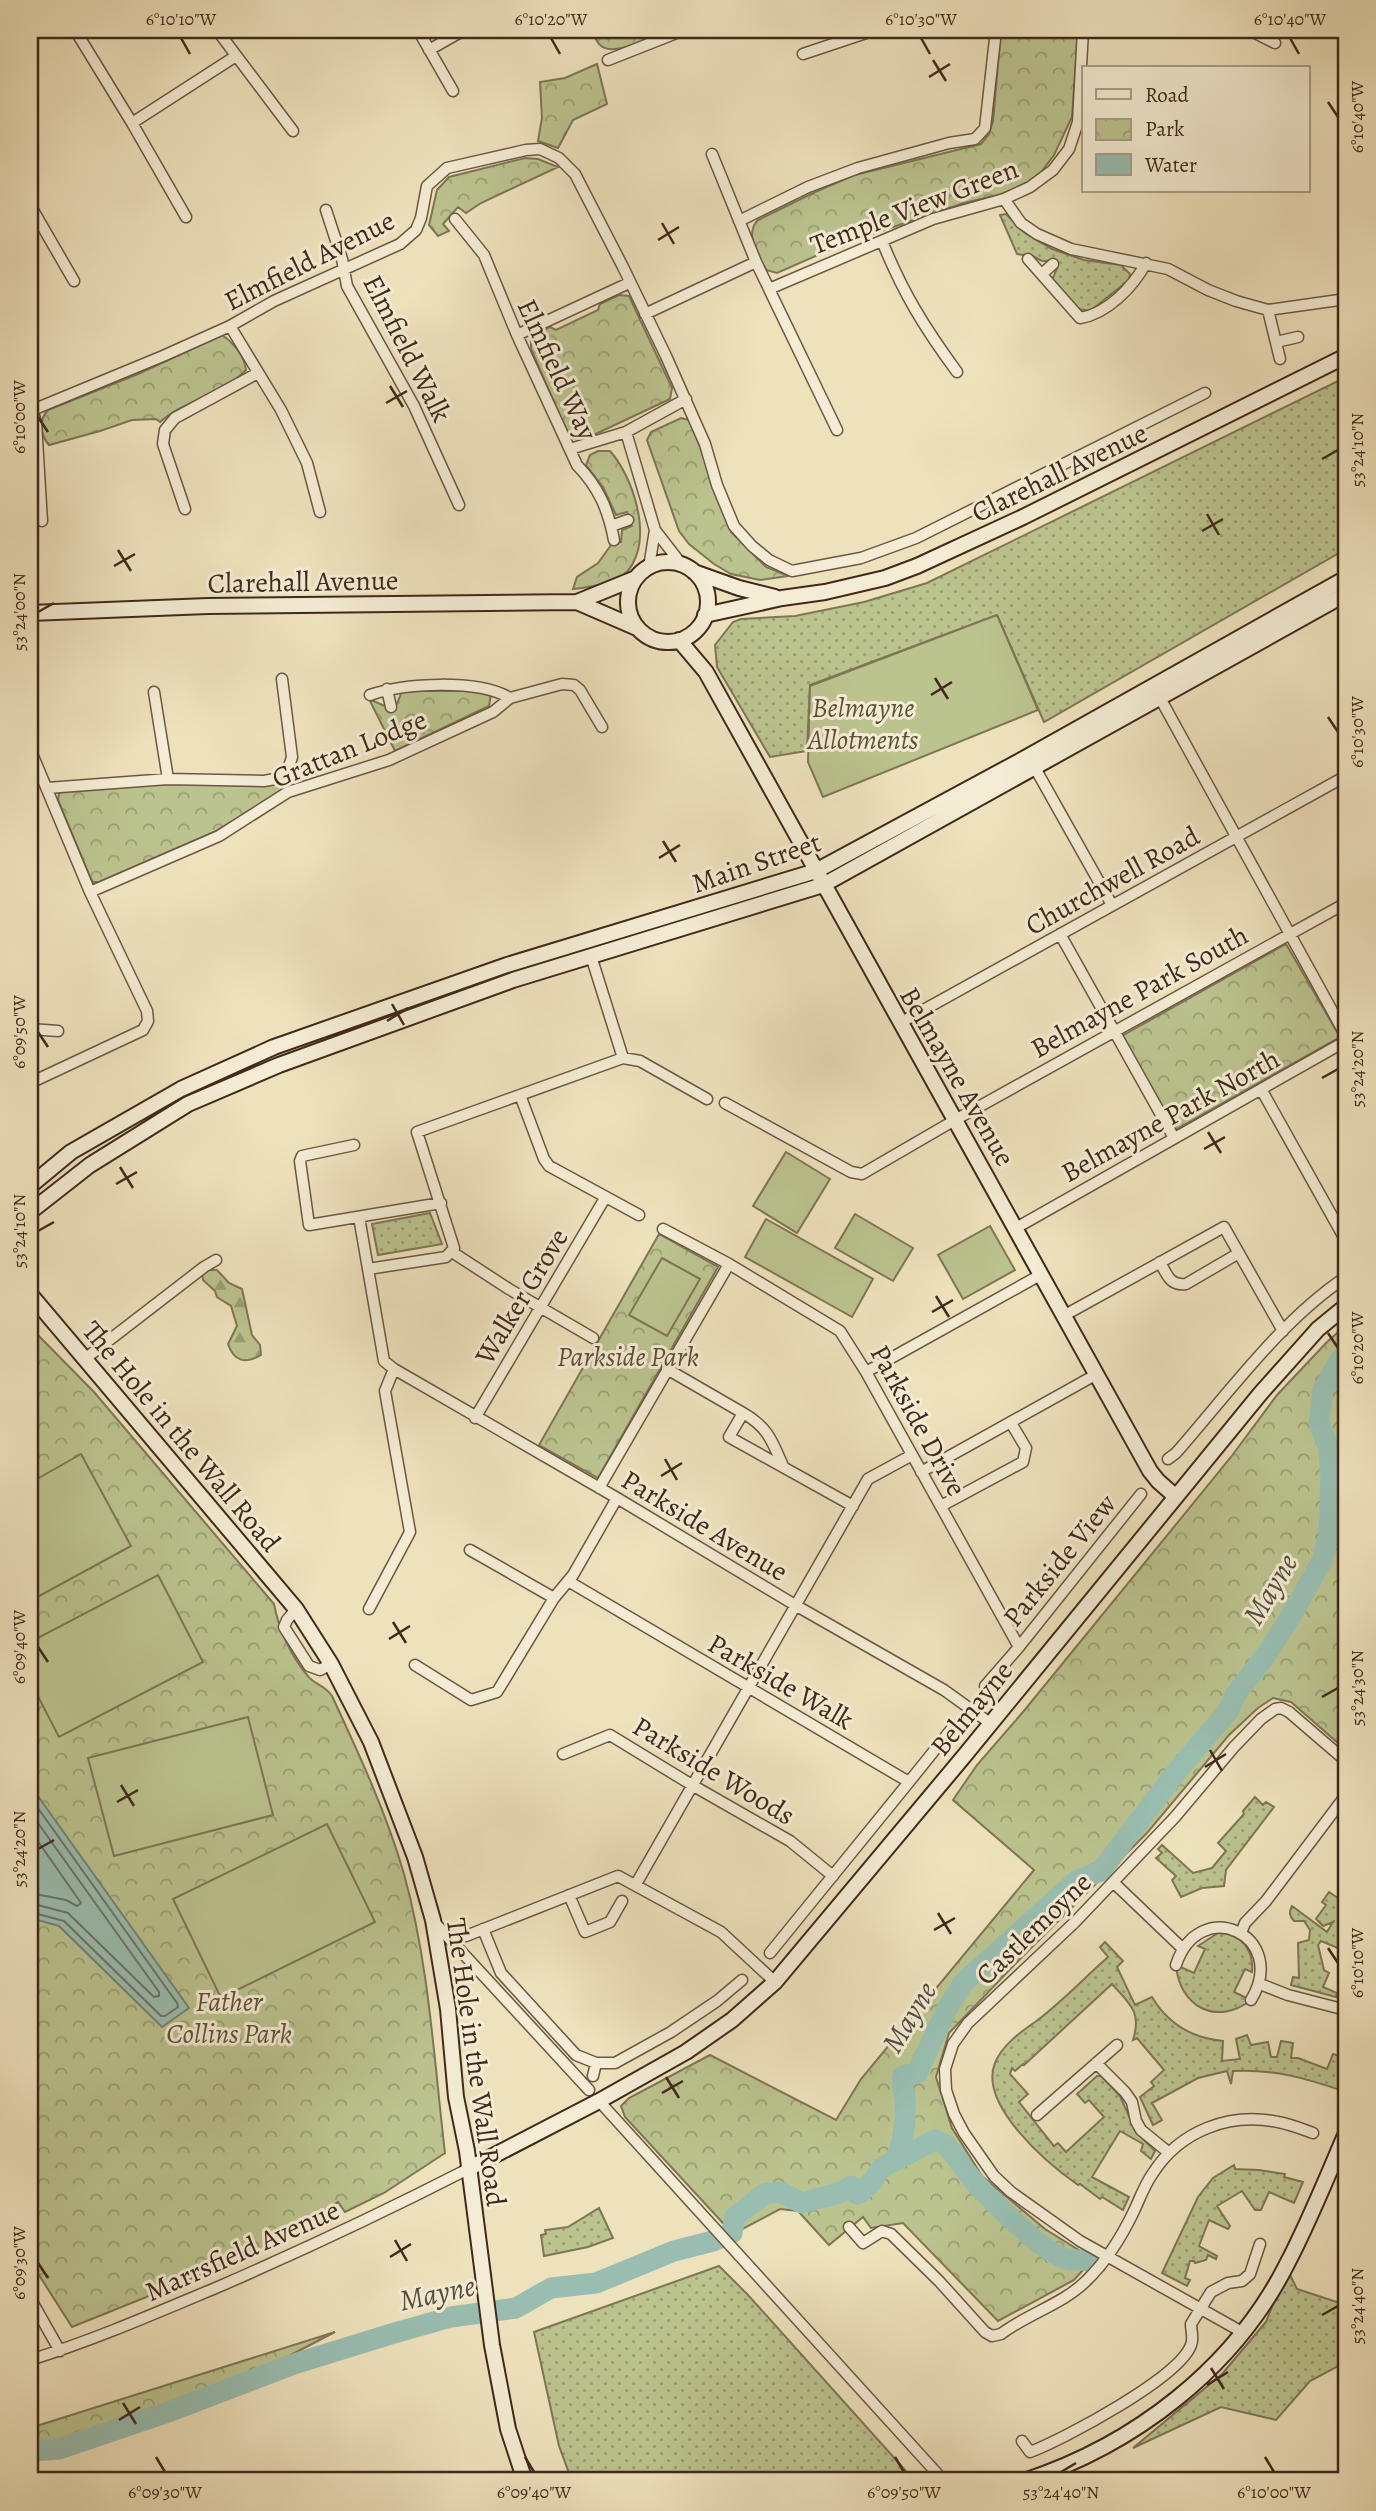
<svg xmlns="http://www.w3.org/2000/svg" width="1376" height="2511" viewBox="0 0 1376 2511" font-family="Alegreya,serif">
  <defs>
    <pattern id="grass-dots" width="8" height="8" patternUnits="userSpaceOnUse" patternTransform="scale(1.75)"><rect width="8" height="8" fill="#bbc38f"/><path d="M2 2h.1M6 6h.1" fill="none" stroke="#999e74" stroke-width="1.8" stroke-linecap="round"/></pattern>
    <pattern id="forest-firs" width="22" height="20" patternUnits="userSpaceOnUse" patternTransform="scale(1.75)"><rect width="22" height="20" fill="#bbc38f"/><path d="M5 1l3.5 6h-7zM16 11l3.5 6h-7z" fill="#999e74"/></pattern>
    <pattern id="park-crowns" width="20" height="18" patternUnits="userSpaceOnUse" patternTransform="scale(1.75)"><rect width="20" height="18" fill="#bbc38f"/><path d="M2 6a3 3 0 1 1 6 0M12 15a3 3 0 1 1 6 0" fill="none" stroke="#999e74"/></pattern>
  </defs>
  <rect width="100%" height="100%" fill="#eee2bd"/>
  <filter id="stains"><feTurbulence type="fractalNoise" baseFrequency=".00286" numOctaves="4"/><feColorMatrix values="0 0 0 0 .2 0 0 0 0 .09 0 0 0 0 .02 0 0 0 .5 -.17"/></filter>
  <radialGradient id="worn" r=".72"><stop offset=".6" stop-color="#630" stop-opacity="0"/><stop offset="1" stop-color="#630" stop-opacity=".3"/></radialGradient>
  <path fill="url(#grass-dots)" stroke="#7e7655" stroke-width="2" d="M1006 214 1025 233 1052 249 1084 260 1121 265 1130 274 1129 280 1090 311 1078 309 1052 280 1058 266 1052 259C1042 264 1041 260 1033 256 1028 255 1021 255 1017 254L1000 215Z
    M1346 377V549L1044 722 997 615 810 685 807 751 770 757 717 667 715 645 733 622 741 619 795 616 864 602 927 583Z
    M430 1213 442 1244 378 1255 372 1224Z
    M1255 1797 1263 1805 1266 1802 1274 1807 1226 1870 1224 1886 1202 1888 1181 1897 1172 1880 1176 1876 1156 1858 1162 1853 1158 1849 1162 1845 1193 1873 1212 1868 1226 1851 1218 1843 1244 1814 1243 1811Z
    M1329 1892 1344 1902 1346 1898V1930L1340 1949 1321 1941 1318 1945 1324 1970 1329 1973 1323 1987 1337 1993 1336 1997 1291 1985 1293 1977 1299 1978 1298 1943 1309 1940 1310 1930 1304 1921H1294C1289 1916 1289 1912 1292 1906L1327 1932 1333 1922 1323 1926 1316 1919 1326 1905 1322 1902Z
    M1218 1933C1241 1932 1254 1950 1252 1972L1245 1969 1234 1992 1251 2000C1216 2027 1179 2006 1176 1965L1194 1973 1205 1949 1198 1946Z
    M1105 1942 1123 1961 1117 1967 1135 2005 1152 1997C1168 2024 1192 2038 1223 2041L1222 2061 1240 2059 1236 2039 1247 2035 1251 2045 1268 2042 1271 2057H1277L1281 2041 1293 2043 1291 2058H1298L1327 2069 1333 2054 1346 2058V2084L1343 2091C1305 2078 1274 2069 1233 2071L1231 2084 1227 2071 1198 2078 1152 2103 1162 2120 1153 2125 1140 2097 1154 2086 1151 2082 1164 2070 1137 2038 1133 2040C1142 2012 1130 2004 1112 1984L1024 2065 1023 2064 1015 2071 1012 2068 1010 2074 1028 2094 1019 2102 1054 2146 1058 2143 1066 2152 1104 2117 1089 2100 1085 2103 1077 2094 1097 2076H1101L1120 2096 1136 2132 1155 2151 1151 2159 1141 2151 1143 2144 1120 2131 1092 2177 1129 2197 1123 2210 1102 2197 1100 2199 1080 2184 1078 2185C1048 2164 978 2105 995 2063 1002 2045 1022 2031 1035 2022 1061 2003 1084 1978 1108 1957L1100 1947Z
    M1234 2165 1235 2169 1259 2170 1285 2174 1284 2177 1303 2182 1294 2203 1269 2192 1261 2210H1255L1242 2191 1217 2206 1230 2226 1228 2229 1209 2220 1199 2246 1217 2256 1216 2259 1208 2255 1206 2260 1195 2263 1194 2261H1190L1185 2278 1190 2280 1187 2286 1162 2273 1198 2197 1213 2178Z
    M599 2208 613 2238 588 2247 544 2256 541 2235 546 2234 545 2230 568 2227Z
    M719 2266 748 2295 915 2481H572L559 2446 534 2332Z
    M1287 2269 1297 2289 1346 2305V2362L1310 2381 1276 2420 1221 2407 1133 2448 1222 2374 1266 2322Z"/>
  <path fill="url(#forest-firs)" stroke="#7e7655" stroke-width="2" d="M209 1270H217L229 1283 242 1289 252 1335 260 1345 261 1355C246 1364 234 1362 228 1344L237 1326 231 1306 217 1297 215 1291 203 1280 202 1273Z"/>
  <path fill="url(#park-crowns)" stroke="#7e7655" stroke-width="2" d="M591 30H654L656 35C642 40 613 57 600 45 596 41 594 35 591 30Z
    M1001 30H1078L1072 117 1054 155 1036 179 1007 193 964 203 843 244 777 273 766 270C758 255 744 234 758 220L815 192 855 175 981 144 989 134 993 121Z
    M597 64 607 104 573 120 558 148 538 141 542 118 540 82 565 78Z
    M525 158 538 159 558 167 481 203 466 213 458 207 443 224 449 231 438 236 429 225 437 190 449 177Z
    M619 295 629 296 672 388 670 399 585 439H574L565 428 531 349V338L550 327 556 330 598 310 600 304Z
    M222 335C233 342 245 357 246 370 223 394 185 400 160 422L156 419 132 420 100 431 49 445C40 435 39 419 48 410L138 374Z
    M681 418 690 420 731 532 766 567 788 576 760 580 731 574 714 564 689 544 679 531 647 440 651 432Z
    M598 451H610C633 477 651 533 632 565 622 584 592 587 573 589L577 577 598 563 611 545 621 542 622 530 632 526 627 512 616 515 603 487 586 465 590 455Z
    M402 691H470L491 694 489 706 395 751 369 699 387 707 397 704Z
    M291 757 295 763 296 779 286 790 214 832 99 882H93L90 877 58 800 59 793 66 789 162 784 263 786 280 780Z
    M1286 944 1340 1037 1175 1130 1120 1037Z
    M659 1234 718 1267 598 1478 539 1445Z
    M1346 1325V1379L1339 1393 1346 1439V1750L1291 1702 1273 1698 1258 1708 1229 1735 1147 1833 1022 1957 949 2033 936 2077 952 2128 982 2176 1045 2229 1093 2259 1074 2280 998 2321 903 2223 871 2228 863 2217 829 2245 798 2211 780 2209 733 2234 625 2117 621 2106 629 2098 710 2055 836 2120 861 2079 1034 1870 953 1800 977 1765 1023 1712 1231 1457 1277 1395 1327 1342Z
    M30 1327 94 1392 274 1604C279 1630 290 1654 307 1675 314 1685 324 1684 332 1696 359 1754 386 1812 404 1874 429 1964 434 2060 445 2153L384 2193 345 2212 338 2202 278 2244 72 2327 30 2261Z
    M335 2332 283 2359 79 2440 30 2455V2428Z"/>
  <path fill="#bbc38f" stroke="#7e7655" stroke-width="2" d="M997 615 1038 710 823 797 808 762 810 686Z
    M786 1152 830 1179 797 1233 753 1206Z
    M855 1214 913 1248 893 1281 835 1248Z
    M766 1219 873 1279 852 1317 745 1257Z
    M990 1226 1015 1270 963 1299 938 1255Z
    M662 1258 700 1279 667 1336 629 1315Z
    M81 1454 131 1546 30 1601V1483Z
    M158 1575 203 1662 59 1737 30 1681V1642Z
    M248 1717 273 1815 114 1856 88 1758Z
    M327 1824 375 1922 221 1998 173 1899Z"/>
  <path fill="#99beb1" stroke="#758275" stroke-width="2" d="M30 1785 189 2008 162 2027 59 1926 30 1918Z"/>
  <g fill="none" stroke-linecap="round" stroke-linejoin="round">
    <path stroke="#6c7466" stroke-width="2" d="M30 1797 177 2003 178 2007 165 2016H161L64 1921 30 1912
      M30 1812 159 1992V1996L154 1997 68 1913 30 1903
      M30 1830 81 1903 77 1906 66 1900 30 1893"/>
    <path stroke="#99beb1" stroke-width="21" d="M894 2161C905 2143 906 2119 905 2098 904 2090 901 2083 903 2076L917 2073 947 2009 963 1983 1076 1881 1101 1871 1177 1771 1229 1710 1236 1694 1268 1652 1292 1614 1323 1559 1329 1533 1331 1472 1328 1445 1319 1423 1323 1390 1340 1360 1346 1355
      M30 2453 34 2451 59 2449 171 2411 294 2364 391 2334 451 2317 516 2308 551 2288 596 2283 674 2251 713 2241 732 2233 735 2217 764 2194 780 2192 802 2203 839 2193 851 2186 857 2194 860 2193 873 2181 881 2168 935 2140C953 2146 957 2161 968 2174 985 2195 1042 2253 1067 2259 1074 2260 1082 2260 1089 2261"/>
    <defs>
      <path id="street" d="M75 30 132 123 186 217
        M217 30 293 131
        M418 30 453 91
        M1249 30 1275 43
        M429 50 464 30
        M803 54 875 30
        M608 60 684 30
        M132 123 236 56
        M712 154 756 262 837 430
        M1004 199 1021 223 1037 234 1071 249 1168 269 1208 290 1236 301 1268 310 1346 299
        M30 205 74 281
        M326 210 342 259 347 286 414 406 459 505
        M455 219 484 255 517 335 577 465C599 488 608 509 614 540
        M739 221 808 187 858 168 949 143 975 139 985 128 996 30
        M882 241C903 293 924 327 957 372
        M1028 259 1080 318C1107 314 1133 287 1146 263
        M1042 274 1053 264
        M769 289 933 219 1004 199 1030 187 1053 170 1069 149 1078 122 1083 30
        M1268 310 1280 359
        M645 314 756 262
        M230 326 281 410 307 463 320 512
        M517 335 629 283
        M1276 342 1298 337
        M30 401 36 423 42 521
        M30 411 163 356 230 326 274 301 400 244 416 230 421 218 427 186 447 168 526 150 540 149 559 158 575 174 623 267 666 356 705 444 717 485 734 526 752 546 769 560 792 571 861 558 916 538 1205 393
        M626 432 655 530 682 565
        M570 449 626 432 686 399
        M185 509 163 444 165 430 175 418 258 373
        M611 526 628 520
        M649 567 655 530
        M387 689 391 707
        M154 692 168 779
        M370 695C405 683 477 679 510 698
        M1160 698 1346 1036
        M30 749 90 892 147 1011 148 1021 143 1030 30 1083
        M1035 768 1112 905
        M47 788 168 779 264 781 275 779 287 773 292 757 282 679
        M90 892 219 836 288 792 389 760 493 712 510 698 562 684 574 685 580 690 602 727
        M1060 934 1174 1138
        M591 956 623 1058 640 1061 707 1099
        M900 1023 1346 776
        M30 1029 58 1031
        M1261 1089 1346 1241
        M520 1095 544 1159 549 1166 639 1215
        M725 1103 851 1172 862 1174 955 1120 1346 903
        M354 1145 302 1156 300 1161 309 1225 441 1203
        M359 1217 384 1361 394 1369 617 1498 795 1605 944 1690 990 1723
        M1016 1228 1346 1041
        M663 1229 729 1264 840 1331 866 1372 1019 1647
        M452 1252 509 1289 593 1338
        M1160 1262C1167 1275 1170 1286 1186 1284L1239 1253
        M368 1269 446 1257 454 1248 417 1132 623 1058
        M1065 1315 1224 1227 1283 1331
        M86 1358 204 1267 216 1260
        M667 1369 743 1413 729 1437 853 1506
        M866 1372 1042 1274
        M743 1413C768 1427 772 1441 783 1466
        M475 1418 605 1198
        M1168 1459 1176 1453C1227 1395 1281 1320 1346 1277
        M921 1472 1097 1374
        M599 1488 729 1264
        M941 1506 1023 1462 1026 1448 1011 1423
        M470 1550 554 1598
        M568 1581 909 1782 954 1726
        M296 1609 287 1620 284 1627 309 1666 320 1670 331 1664
        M369 1609 410 1532 385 1391 394 1369
        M415 1665 471 1700 497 1692 554 1598 573 1575 617 1498
        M985 1686 1019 1647 1141 1494
        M563 1754 610 1735 692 1785 790 1841 833 1876
        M1113 1882 1182 1948
        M636 1884 868 1479 912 1455
        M569 1895 585 1932 610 1922 622 1901
        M435 1923 589 2090
        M483 1929 501 1973 576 2055 596 2063H615L671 2032 717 2001 742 1980
        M1241 1933 1245 1923 1266 1901 1346 1795
        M466 1936 618 1876 721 1932 775 1982
        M770 1953 909 1782
        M1176 1965C1199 1894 1290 1935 1251 2000
        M1260 1984 1288 1995 1346 2010
        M1096 2063 1125 2092 1132 2102 1136 2121 1141 2130 1168 2152
        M593 2076 596 2063
        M599 2101 944 2481
        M1037 2115 1117 2045
        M849 2227 863 2243 882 2231 891 2234 939 2281 985 2332 992 2336 1001 2334C1027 2314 1063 2304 1086 2281 1107 2261 1122 2236 1134 2211 1140 2198 1145 2184 1153 2173 1180 2131 1229 2112 1278 2122 1290 2124 1302 2129 1313 2133
        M30 2298 60 2351
        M1242 2332 1080 2241 1011 2192 994 2176 964 2133 954 2114 946 2090 945 2069 953 2044 968 2023 1075 1922 1175 1817 1234 1747 1261 1719 1275 1709 1281 1708 1289 1712 1346 1761
        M30 2360C94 2340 156 2313 218 2287 303 2250 386 2211 468 2169
        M1022 2441 1030 2452C1064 2439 1179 2378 1191 2345 1194 2338 1191 2331 1191 2324L1211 2292 1228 2283 1242 2281 1250 2274 1260 2244"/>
      <path id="secondary" d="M628 602a40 40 0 1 1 80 0a40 40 0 1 1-80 0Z
        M694 572 739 588 775 597
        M577 602 637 628
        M30 613 208 606 577 602 636 578
        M705 615 782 598 825 592 885 578 917 566 1023 517 1346 356
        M679 640 706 672 1150 1471 1158 1481 1176 1497
        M30 1186 71 1152 181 1089 274 1047 507 965 816 871 1027 757 1346 578
        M30 1212 90 1165 188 1104 279 1065 513 980 823 885 1346 594
        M30 1294 296 1609 331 1664 371 1742 415 1857 433 1920 448 2009 456 2097 467 2151 492 2345 508 2429 525 2481
        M468 2169 599 2101 686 2052 732 2020 775 1982 965 1755 1260 1394 1318 1329 1346 1306
        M1024 2481C1134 2445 1234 2369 1287 2264 1309 2222 1327 2177 1346 2133"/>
    </defs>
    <use href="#street" stroke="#6c5744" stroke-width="13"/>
    <use href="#secondary" stroke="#40291b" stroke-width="18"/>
    <use href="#street" stroke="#f4ecd4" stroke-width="10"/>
    <use href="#secondary" stroke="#f4ecd4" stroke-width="14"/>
  </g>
  <path fill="none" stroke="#40291b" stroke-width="2.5" d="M181 38 190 54M551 38 560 54M921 38 930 54M1290 38 1299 54M933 60 946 81M929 77 950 64M1328 102 1338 117M662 223 674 244M658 240 679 227M390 386 403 407M386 403 407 391M38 417 48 432M1322 459 1338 450M1207 514 1219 535M1202 531 1223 519M118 550 131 571M114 566 135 554M38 612 54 603M935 678 948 699M931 695 952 682M1328 717 1338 732M663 841 676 862M659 858 680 845M392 1004 404 1025M387 1021 408 1008M38 1032 48 1047M1322 1078 1338 1069M1208 1132 1221 1153M1204 1149 1225 1137M120 1167 133 1188M116 1184 137 1172M38 1231 54 1222M936 1296 949 1317M932 1312 953 1300M1328 1333 1338 1348M665 1459 677 1480M661 1476 682 1463M393 1622 406 1643M389 1639 410 1626M38 1647 48 1662M1322 1697 1338 1688M1210 1750 1222 1771M1205 1767 1226 1754M121 1785 134 1806M117 1802 138 1790M38 1849 54 1840M938 1913 951 1934M934 1930 955 1918M1328 1948 1338 1963M666 2077 679 2098M662 2093 683 2081M395 2240 407 2261M390 2257 411 2244M38 2263 48 2278M1322 2315 1338 2306M1211 2368 1224 2389M1207 2385 1228 2372M123 2403 136 2424M119 2420 140 2407M156 2457 165 2472M525 2457 534 2472M895 2457 904 2472M1265 2457 1274 2472M1061 2472 1076 2463"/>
  <g text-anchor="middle" stroke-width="6" stroke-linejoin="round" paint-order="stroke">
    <g font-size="28" fill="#40291b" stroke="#f4ecd4">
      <text transform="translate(914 206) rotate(-21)" y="10">Temple View Green</text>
      <text transform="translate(309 260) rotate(-27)" y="10">Elmfield Avenue</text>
      <text transform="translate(408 348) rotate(63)" y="10">Elmfield Walk</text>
      <text transform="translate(558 369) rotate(65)" y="10">Elmfield Way</text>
      <text transform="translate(1059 472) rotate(-26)" y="10">Clarehall Avenue</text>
      <text transform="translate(303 581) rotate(-1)" y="10">Clarehall Avenue</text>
      <text transform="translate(349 748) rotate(-22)" y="10">Grattan Lodge</text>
      <text transform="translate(756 862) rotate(-19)" y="10">Main Street</text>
      <text transform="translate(1112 880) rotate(-29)" y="10">Churchwell Road</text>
      <text transform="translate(1139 991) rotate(-29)" y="10">Belmayne Park South</text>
      <text transform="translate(958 1076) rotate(60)" y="10">Belmayne Avenue</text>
      <text transform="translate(1170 1115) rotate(-29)" y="10">Belmayne Park North</text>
      <text transform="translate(521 1296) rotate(-59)" y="10">Walker Grove</text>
      <text transform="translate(919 1420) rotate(61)" y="10">Parkside Drive</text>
      <text transform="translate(182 1436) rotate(50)" y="10">The Hole in the Wall Road</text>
      <text transform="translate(705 1525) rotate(31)" y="10">Parkside Avenue</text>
      <text transform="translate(1059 1560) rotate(-51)" y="10">Parkside View</text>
      <text transform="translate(781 1681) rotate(30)" y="10">Parkside Walk</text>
      <text transform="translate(971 1708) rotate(-51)" y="10">Belmayne</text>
      <text transform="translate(714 1770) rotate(31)" y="10">Parkside Woods</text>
      <text transform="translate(1033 1928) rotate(-44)" y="10">Castlemoyne</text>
      <text transform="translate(477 2062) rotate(82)" y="10">The Hole in the Wall Road</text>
      <text transform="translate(242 2250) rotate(-24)" y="10">Marrsfield Avenue</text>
    </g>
    <g font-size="28" font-style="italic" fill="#5f5038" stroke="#f4ecd4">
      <text x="863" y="717">Belmayne<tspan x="863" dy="32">Allotments</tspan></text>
      <text x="628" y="1366">Parkside Park</text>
      <text x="229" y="2011">Father<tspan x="229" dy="32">Collins Park</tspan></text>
    </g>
    <g font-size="30" font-style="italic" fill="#564e40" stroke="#f4ecd4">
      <text transform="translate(1270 1589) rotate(-59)" y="10">Mayne</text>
      <text transform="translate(909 2017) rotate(-59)" y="10">Mayne</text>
      <text transform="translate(437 2293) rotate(-12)" y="10">Mayne</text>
    </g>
  </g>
  <rect width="1376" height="2511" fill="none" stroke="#eee2bd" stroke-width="77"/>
  <rect x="1082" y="66" width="228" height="126" fill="#f4ecd4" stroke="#ac9e8a" stroke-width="2"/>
  <rect x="1096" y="89" width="35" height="10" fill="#f4ecd4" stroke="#ac9e8a" stroke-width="2"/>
  <text x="1145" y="102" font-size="21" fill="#40291b">Road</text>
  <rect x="1096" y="119" width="35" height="21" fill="url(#park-crowns)" stroke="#ac9e8a" stroke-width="2"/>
  <text x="1145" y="136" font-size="21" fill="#40291b">Park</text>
  <rect x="1096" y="154" width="35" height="21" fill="#99beb1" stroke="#ac9e8a" stroke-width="2"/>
  <text x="1145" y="172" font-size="21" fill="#40291b">Water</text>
  <rect x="38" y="38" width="1300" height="2434" fill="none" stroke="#40291b" stroke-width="2.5"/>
  <g font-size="18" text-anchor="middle" fill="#40291b">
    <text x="181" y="25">6°10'10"W</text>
    <text x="551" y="25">6°10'20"W</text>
    <text x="921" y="25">6°10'30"W</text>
    <text x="1290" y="25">6°10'40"W</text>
    <text transform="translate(1357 117) rotate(-90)" y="6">6°10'40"W</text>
    <text transform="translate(19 417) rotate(-90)" y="6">6°10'00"W</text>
    <text transform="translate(1357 450) rotate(-90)" y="6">53°24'10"N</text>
    <text transform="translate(19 612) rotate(-90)" y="6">53°24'00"N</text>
    <text transform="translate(1357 732) rotate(-90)" y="6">6°10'30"W</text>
    <text transform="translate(19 1032) rotate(-90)" y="6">6°09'50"W</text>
    <text transform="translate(1357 1069) rotate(-90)" y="6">53°24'20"N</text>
    <text transform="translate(19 1231) rotate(-90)" y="6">53°24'10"N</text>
    <text transform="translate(1357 1348) rotate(-90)" y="6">6°10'20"W</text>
    <text transform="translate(19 1647) rotate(-90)" y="6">6°09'40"W</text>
    <text transform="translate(1357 1688) rotate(-90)" y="6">53°24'30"N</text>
    <text transform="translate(19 1849) rotate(-90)" y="6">53°24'20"N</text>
    <text transform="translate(1357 1963) rotate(-90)" y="6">6°10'10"W</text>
    <text transform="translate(19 2263) rotate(-90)" y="6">6°09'30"W</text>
    <text transform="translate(1357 2306) rotate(-90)" y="6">53°24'40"N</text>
    <text x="165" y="2498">6°09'30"W</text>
    <text x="534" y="2498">6°09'40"W</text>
    <text x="904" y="2498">6°09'50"W</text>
    <text x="1061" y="2498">53°24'40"N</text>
    <text x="1274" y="2498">6°10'00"W</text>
  </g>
  <rect width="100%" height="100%" filter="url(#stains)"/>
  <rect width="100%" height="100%" fill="url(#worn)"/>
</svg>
